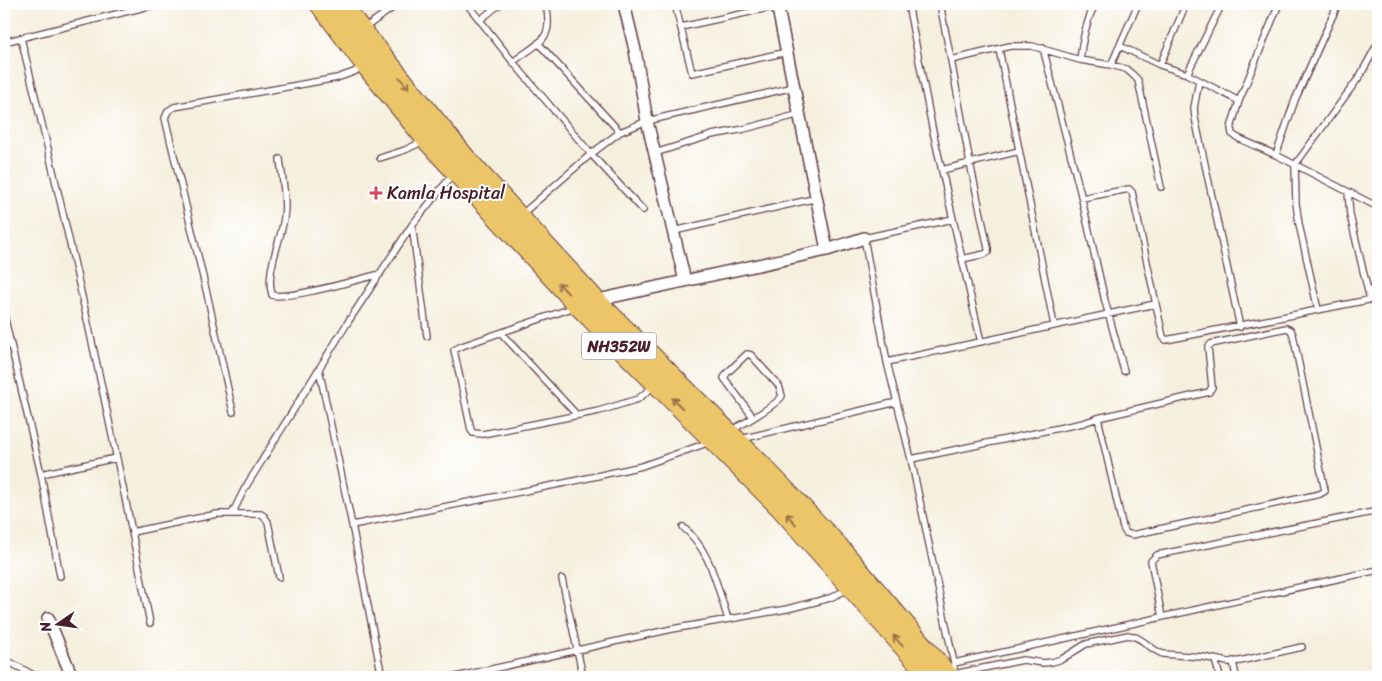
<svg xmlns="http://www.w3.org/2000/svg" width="1382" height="681" viewBox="0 0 1382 681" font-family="Sriracha,sans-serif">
  <rect width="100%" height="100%" fill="#fff"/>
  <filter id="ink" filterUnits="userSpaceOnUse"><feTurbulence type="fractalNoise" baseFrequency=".02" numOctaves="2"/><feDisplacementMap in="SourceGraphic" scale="10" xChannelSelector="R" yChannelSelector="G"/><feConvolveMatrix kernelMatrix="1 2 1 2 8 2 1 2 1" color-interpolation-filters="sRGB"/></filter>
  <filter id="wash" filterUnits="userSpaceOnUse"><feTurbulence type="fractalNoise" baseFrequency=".0096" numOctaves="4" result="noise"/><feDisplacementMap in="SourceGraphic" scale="20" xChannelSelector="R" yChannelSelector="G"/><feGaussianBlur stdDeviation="1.12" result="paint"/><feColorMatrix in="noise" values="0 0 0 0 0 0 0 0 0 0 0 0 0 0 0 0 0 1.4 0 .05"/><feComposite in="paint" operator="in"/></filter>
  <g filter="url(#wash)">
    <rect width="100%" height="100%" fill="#f5efdd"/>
  </g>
  <g filter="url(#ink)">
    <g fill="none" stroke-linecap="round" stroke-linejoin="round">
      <defs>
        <path id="lane" d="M467 4 513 62C540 41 554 41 546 4
          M675 4 692 73 787 52
          M908 4 932 127 981 342
          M940 4 951 60 1010 46H1032L1080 60 1111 65 1126 69 1132 74 1138 80 1161 187
          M480 20 500 4
          M681 27 778 6H803L807 4
          M363 29 398 4
          M21 38C69 231 112 427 150 623
          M4 42 157 4
          M538 43 620 132
          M1120 46 1160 65 1187 74 1239 101 1231 128 1232 134 1238 138 1276 155 1378 207
          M1043 48 1080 191 1105 301 1124 371
          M999 49 1054 325
          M951 60 970 163 988 248V252L985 254 962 259
          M1080 60C1082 40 1086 22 1095 4
          M513 62 591 154 643 210
          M1111 65 1138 4
          M1160 65 1186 4
          M1187 74 1222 4
          M1199 81 1194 108 1195 118 1240 327
          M1239 101 1279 4
          M655 153 712 135 744 129 800 114
          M1276 155 1295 100 1338 4
          M380 158 405 150 424 141
          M280 159C282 178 287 198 284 218 281 241 265 272 272 295 289 300 359 279 380 274
          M942 170 1019 151
          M1348 192 1350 215 1370 300
          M1082 198 1129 189 1132 192 1163 337 1166 340 1378 298
          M522 214 591 154 620 132 647 121 794 87
          M953 219 864 238 887 362 911 459 954 663V674
          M412 225 427 336
          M674 231 817 198
          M575 307 462 346 454 350 471 430 473 433 483 434 599 411 638 399 654 386
          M1318 310 1299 224 1296 203 1295 165 1360 76 1378 43
          M4 315 41 474 60 576
          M501 333 577 415
          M887 362 1155 304
          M319 369 352 525 382 677
          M233 412 208 298 165 118 168 111 174 107 337 78 354 72 362 67
          M732 430C744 423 776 406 782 396L779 386 751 355 747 354 727 373 724 378 753 417
          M741 439 897 402
          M911 459 1083 423 1098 418 1209 392 1212 387 1208 347 1211 344 1286 328 1291 330 1293 335 1325 491 1320 494 1132 535 1126 533 1123 528 1098 418
          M41 474 116 458
          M232 514 245 488 348 322 412 225 453 174
          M352 525 565 483 642 466 710 442
          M683 527C711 550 717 587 728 619
          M132 532 217 514H261L264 516 268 522 279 577
          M562 579 583 677
          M1162 617 1378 570
          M4 659 37 677
          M1215 660 1220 677
          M1233 661 1236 677
          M954 663 1162 617 1151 561 1157 555 1378 511
          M954 674 1023 660 1043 663 1052 662 1062 659 1086 644 1128 635C1142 636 1150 650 1163 654L1203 657 1228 662 1240 661 1302 647
          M456 677 672 629 787 609 830 598 848 589"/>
        <path id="street" d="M624 4 635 50 647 121 685 281
          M777 4 827 250
          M593 301 827 250 864 238
          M48 618 72 677"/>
        <path id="highway" d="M320 4 365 64 427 140 579 306 780 507 931 677
          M340 4 467 160 595 300 759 463 835 543 949 677"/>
      </defs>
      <use href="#lane" stroke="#643e46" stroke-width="8"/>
      <use href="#street" stroke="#643e46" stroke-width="14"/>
      <use href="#highway" stroke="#643e46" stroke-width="22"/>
      <use href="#lane" stroke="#fff" stroke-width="5.5"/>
      <use href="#street" stroke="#fff" stroke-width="11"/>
      <use href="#highway" stroke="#edc569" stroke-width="20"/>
    </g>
    <defs><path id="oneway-shaft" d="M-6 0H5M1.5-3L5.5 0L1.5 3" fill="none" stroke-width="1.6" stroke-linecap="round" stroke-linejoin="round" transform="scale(1.25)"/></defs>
    <g stroke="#9c724a">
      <use href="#oneway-shaft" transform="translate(404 83) rotate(51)"/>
      <use href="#oneway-shaft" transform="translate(563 288) rotate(-133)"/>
      <use href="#oneway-shaft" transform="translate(677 403) rotate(-135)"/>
      <use href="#oneway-shaft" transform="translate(791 519) rotate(-132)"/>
      <use href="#oneway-shaft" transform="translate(898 641) rotate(-131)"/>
    </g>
  </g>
  <path fill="#d1495b" stroke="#fff" stroke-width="2" d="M373.5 185.5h5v5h5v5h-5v5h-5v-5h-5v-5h5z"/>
  <g text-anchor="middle" stroke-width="4" stroke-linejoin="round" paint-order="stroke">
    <rect fill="#fff" stroke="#80626b" stroke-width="1" x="581.5" y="332.5" width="75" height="27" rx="4"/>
    <g font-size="16" font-weight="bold" fill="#4a1f2b">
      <text x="619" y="352">NH352W</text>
    </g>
    <g font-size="18" fill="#4a1f2b" stroke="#fff" text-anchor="start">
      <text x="387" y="199">Kamla Hospital</text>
    </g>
  </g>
  <rect width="1382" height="681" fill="none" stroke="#fff" stroke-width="20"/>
  <g transform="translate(58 624) rotate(257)" stroke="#ffffff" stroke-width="4" paint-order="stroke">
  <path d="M0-4L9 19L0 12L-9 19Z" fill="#4a1f2b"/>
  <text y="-8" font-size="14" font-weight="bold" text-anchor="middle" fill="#4a1f2b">N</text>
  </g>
</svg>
